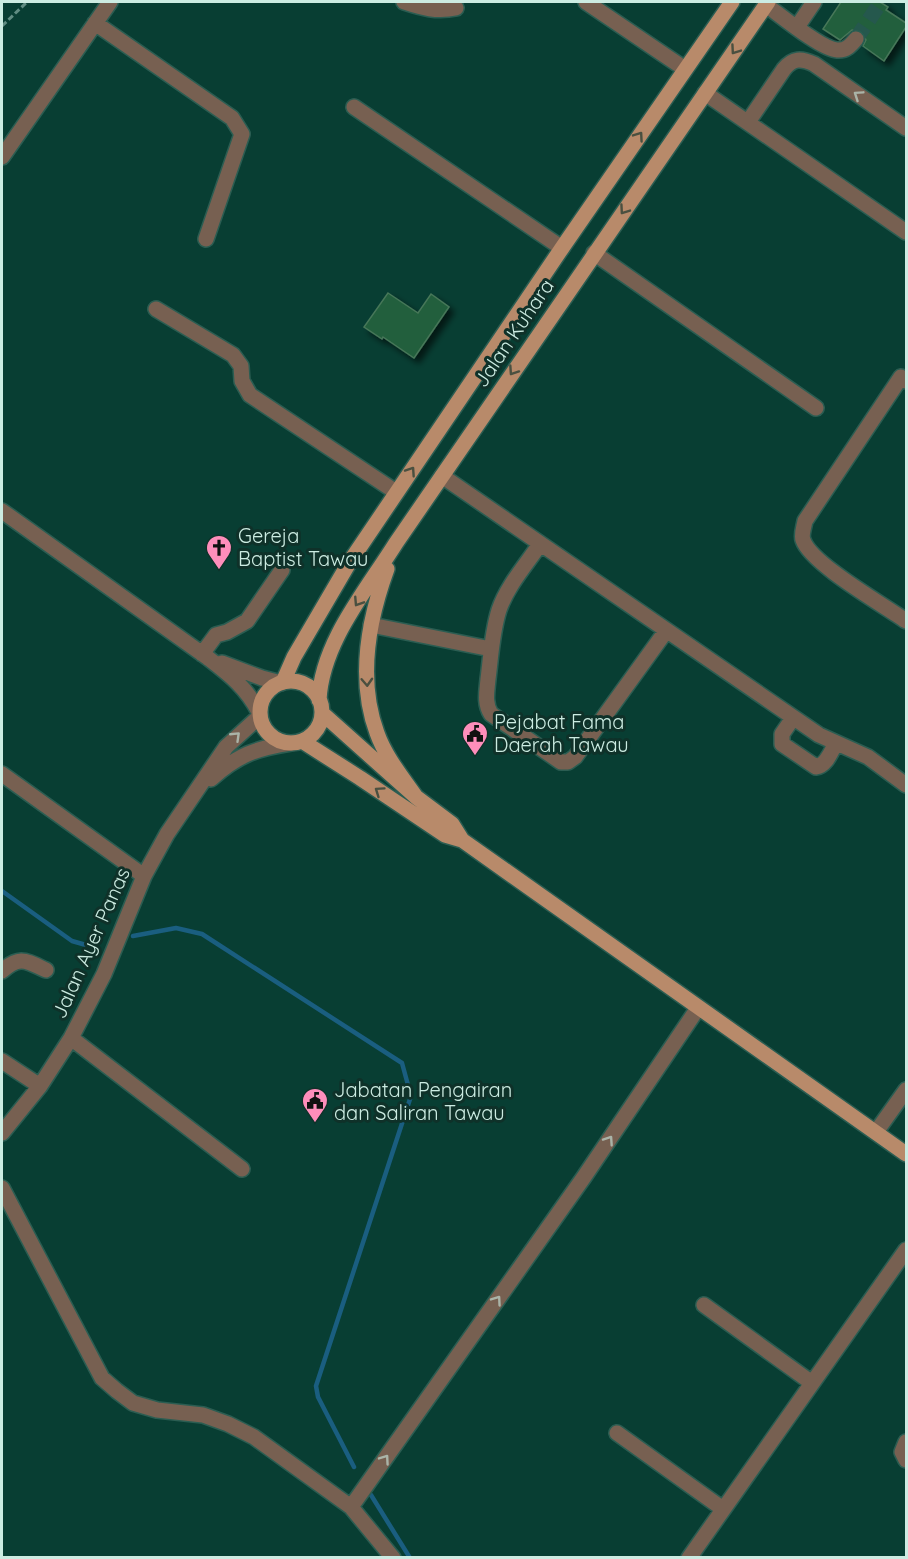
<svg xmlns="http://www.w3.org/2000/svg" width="908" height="1559" viewBox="0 0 908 1559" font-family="Quicksand,sans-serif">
  <defs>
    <filter id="shadow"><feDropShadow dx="5" dy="5" stdDeviation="3" flood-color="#0009"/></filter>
  </defs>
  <rect width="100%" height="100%" fill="#083e33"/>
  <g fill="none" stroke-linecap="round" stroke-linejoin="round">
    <path stroke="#1a5e80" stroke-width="4.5" d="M2 891 72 941 86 945
      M133 936 176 928 202 934 402 1063 411 1096 316 1386 318 1397 354 1467
      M371 1495 410 1558"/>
  </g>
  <path fill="#225f3c" stroke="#477759" stroke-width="1.5" filter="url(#shadow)" d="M841 2H880L888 7 886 10 906 23V27L884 61 863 46 866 40 862 31 852 30 840 40 823 29Z
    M388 293 418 313 431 294 449 307 414 358 383 337 382 339 364 327Z"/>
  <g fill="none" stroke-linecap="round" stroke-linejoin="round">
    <path stroke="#25584d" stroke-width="15" stroke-dasharray="15 8" stroke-linecap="butt" d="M856 39 881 2"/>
    <defs>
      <path id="minor" d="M404 2C422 8 437 12 456 8
        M586 2 685 69
        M766 5C780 15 821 49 837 50 846 51 851 45 856 39
        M95 23 232 118 242 134 206 239
        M797 27 814 2
        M705 93 906 232
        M354 107 562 248
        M748 122 784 69C793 58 801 58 814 64L906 128
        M2 157 110 2
        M594 253 816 408
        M156 309 233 355 241 366 242 381 250 395 396 492
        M906 381 901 377 805 521C804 527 801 535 803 540 811 564 884 605 906 621
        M442 476 819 735 868 757 906 785
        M2 511 208 658C230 675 246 687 259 712
        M540 544C526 565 507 586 499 610 492 632 491 656 488 679 487 691 484 703 491 714L561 762H568L575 757 666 631
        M371 625 491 649
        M202 654 216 635 227 632 247 621 282 570
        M222 663 262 678 281 683
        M793 718 782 734V744L816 767C826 766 831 752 836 743
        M2 774 144 876
        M211 779C237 755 257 748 291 743
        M2 971C20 955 26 961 46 970
        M71 1038 242 1169
        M2 1061 40 1086
        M876 1132 906 1090
        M2 1133 40 1086 71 1038 104 974 144 876 167 834 226 747 260 716
        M2 1188 102 1378 117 1391 133 1403 157 1410 203 1415 228 1424 254 1437 351 1507 393 1558
        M704 1305 812 1383
        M617 1433 723 1509
        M906 1442 902 1452 906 1460
        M351 1507 584 1177 698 1008
        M689 1558 906 1250"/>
      <path id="major" d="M387 569C368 621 357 679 377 733 385 756 402 777 416 797
        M260 712a31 31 0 1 1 62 0a31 31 0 1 1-62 0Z
        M283 682 294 657 349 563 562 248 732 2
        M319 700C322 642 366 591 396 543L768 2
        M322 713 416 797 452 824 462 840
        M302 741 360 778 445 835 462 840 906 1154"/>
    </defs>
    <use href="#minor" stroke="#2b5d52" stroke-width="18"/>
    <use href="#major" stroke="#2b5d52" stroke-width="18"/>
    <path stroke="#608c82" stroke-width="3" stroke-dasharray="6 3" stroke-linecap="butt" d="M2 26 27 2"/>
    <use href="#minor" stroke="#776051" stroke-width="15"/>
    <use href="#major" stroke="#b88a6a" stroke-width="15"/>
  </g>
  <defs><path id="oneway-chevron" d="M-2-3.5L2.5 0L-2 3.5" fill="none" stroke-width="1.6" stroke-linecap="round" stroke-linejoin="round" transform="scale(1.5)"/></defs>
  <g stroke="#4a5040">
    <use href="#oneway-chevron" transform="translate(735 50) rotate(125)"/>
    <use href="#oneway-chevron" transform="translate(639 136) rotate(-55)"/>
    <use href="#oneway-chevron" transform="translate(624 210) rotate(125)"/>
    <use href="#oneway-chevron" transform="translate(513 371) rotate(124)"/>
    <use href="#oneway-chevron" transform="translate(411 471) rotate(-56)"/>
    <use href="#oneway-chevron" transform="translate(358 602) rotate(123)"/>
    <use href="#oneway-chevron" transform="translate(367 682) rotate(87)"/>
    <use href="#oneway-chevron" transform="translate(379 791) rotate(-145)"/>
  </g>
  <g stroke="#aab4a8">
    <use href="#oneway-chevron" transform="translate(858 95) rotate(-146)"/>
    <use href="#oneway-chevron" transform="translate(236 736) rotate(-44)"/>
    <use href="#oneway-chevron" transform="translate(609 1140) rotate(-56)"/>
    <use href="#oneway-chevron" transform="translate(497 1300) rotate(-55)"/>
    <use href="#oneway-chevron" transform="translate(385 1459) rotate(-55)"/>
  </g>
  <defs>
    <symbol id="church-pin" viewBox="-11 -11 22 30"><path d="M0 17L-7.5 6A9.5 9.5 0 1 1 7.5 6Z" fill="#fe8ebb" stroke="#0f3129"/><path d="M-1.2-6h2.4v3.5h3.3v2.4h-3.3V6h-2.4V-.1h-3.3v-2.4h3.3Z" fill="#111"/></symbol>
    <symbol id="civic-pin" viewBox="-11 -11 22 30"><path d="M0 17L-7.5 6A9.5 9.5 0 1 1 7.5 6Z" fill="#fe8ebb" stroke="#0f3129"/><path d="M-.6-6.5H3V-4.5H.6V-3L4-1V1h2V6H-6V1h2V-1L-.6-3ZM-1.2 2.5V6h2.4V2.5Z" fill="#111"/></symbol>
  </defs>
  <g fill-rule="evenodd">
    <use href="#church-pin" x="204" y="533" width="30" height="40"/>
    <use href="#civic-pin" x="460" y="719" width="30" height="40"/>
    <use href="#civic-pin" x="300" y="1086" width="30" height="40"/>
  </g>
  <g text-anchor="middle" stroke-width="6" stroke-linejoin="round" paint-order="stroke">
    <g font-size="20" fill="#ccece2" stroke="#0f3129">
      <text transform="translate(514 333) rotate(-56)" y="7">Jalan Kuhara</text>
      <text transform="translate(91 943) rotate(-66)" y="7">Jalan Ayer Panas</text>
    </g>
    <g font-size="20" fill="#ccece2" stroke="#0f3129" text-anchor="start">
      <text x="238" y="543">Gereja<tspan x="238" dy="23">Baptist Tawau</tspan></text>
      <text x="494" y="729">Pejabat Fama<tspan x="494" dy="23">Daerah Tawau</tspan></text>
      <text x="334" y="1097">Jabatan Pengairan<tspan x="334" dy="23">dan Saliran Tawau</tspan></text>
    </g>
  </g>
  <rect width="908" height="1559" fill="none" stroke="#ccece2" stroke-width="6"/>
</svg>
